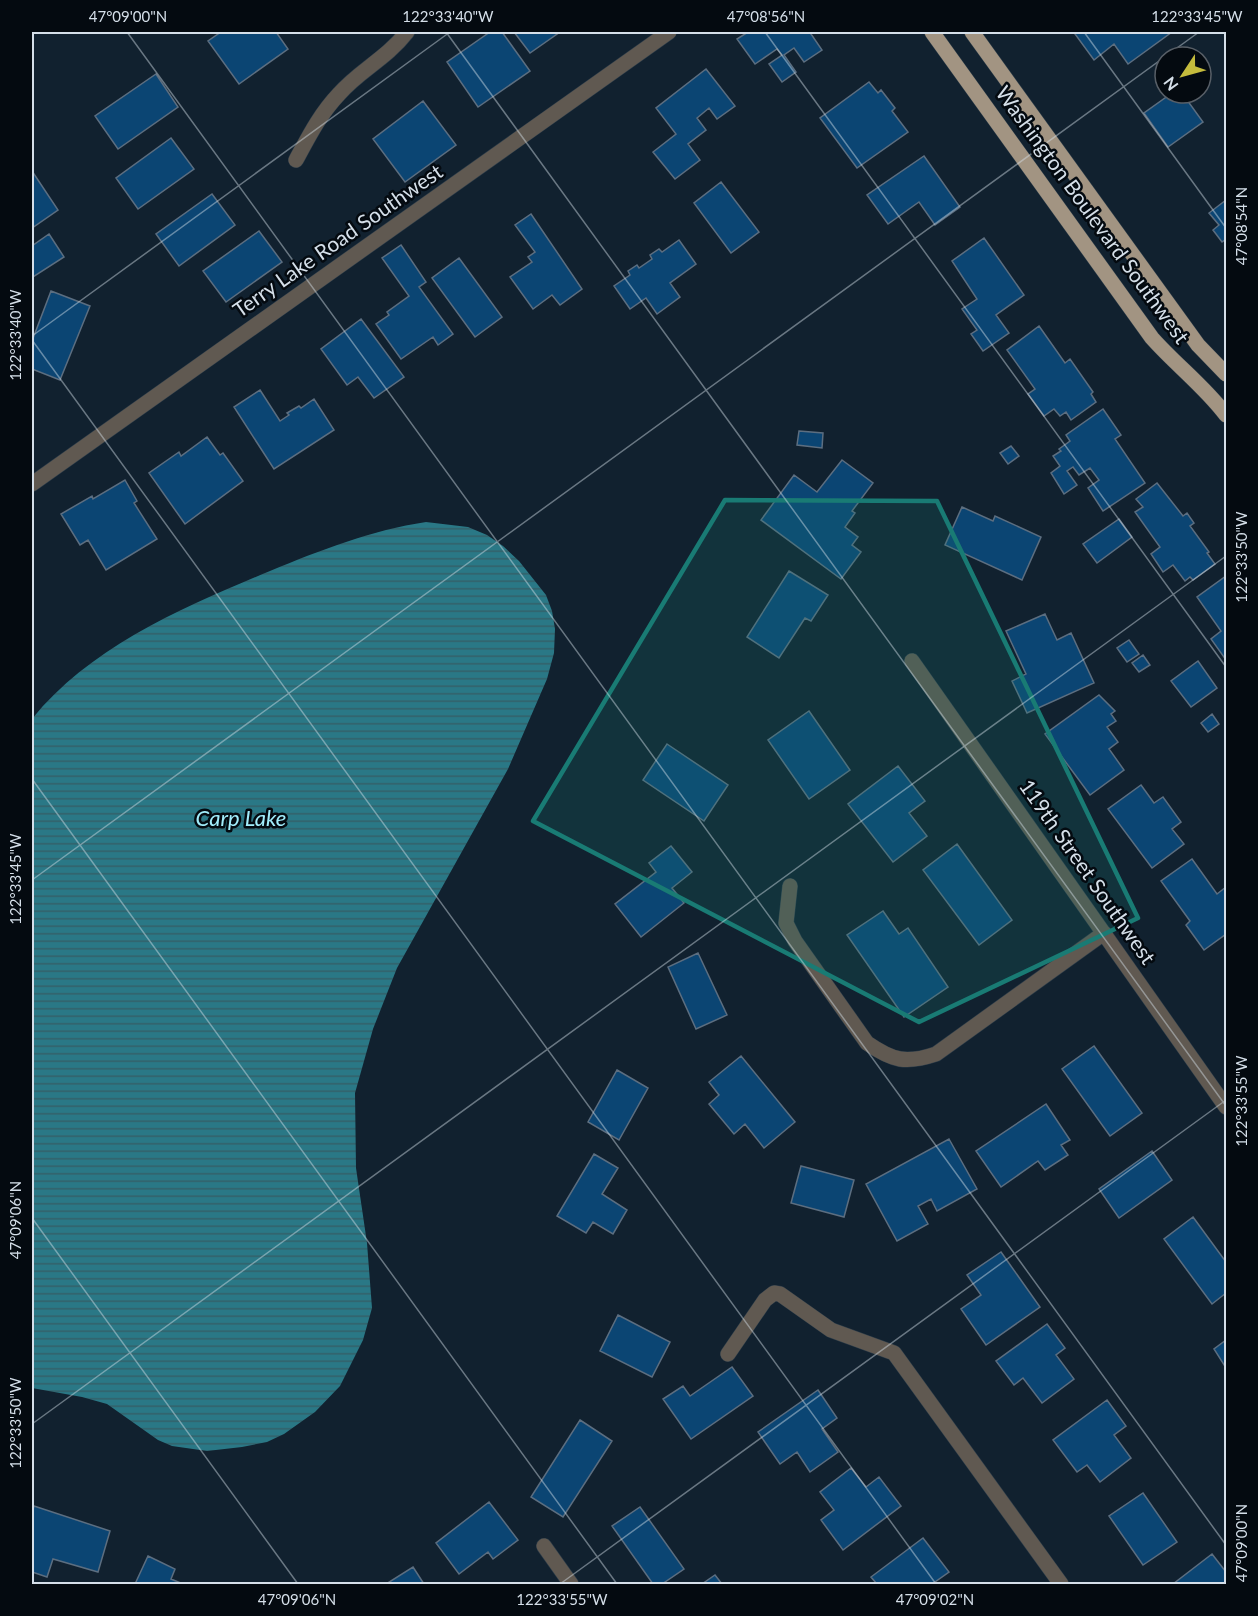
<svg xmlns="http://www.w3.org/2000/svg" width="1258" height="1616" viewBox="0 0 1258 1616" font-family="Lato,sans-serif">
  <defs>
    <pattern id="water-rules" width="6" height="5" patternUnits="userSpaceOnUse" patternTransform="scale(1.5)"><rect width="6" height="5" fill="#2a7886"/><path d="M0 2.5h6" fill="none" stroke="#346069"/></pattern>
  </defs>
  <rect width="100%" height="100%" fill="#11212f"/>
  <path fill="url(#water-rules)" d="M426 522 468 527 487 535 503 546 519 561 546 595 552 611 555 629 554 653 547 679 508 769 397 968 373 1029 355 1093 356 1168 367 1243 372 1308 363 1340 340 1386 315 1412 284 1434 267 1442 242 1447 207 1451 172 1446 158 1440 107 1404 82 1397 32 1388V719C91 646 186 606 270 571 321 550 372 530 426 522Z"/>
  <path fill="#0b4573" stroke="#5c6e80" stroke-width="1.5" d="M221 32H276L288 49 239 84 208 41Z
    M490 32H502L530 71 478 107 447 62Z
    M514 32H560L530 53Z
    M748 32H814L811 34 822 50 804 62 794 48 784 55 796 72 782 82 769 64 782 55 777 49 755 64 737 39Z
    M1078 32H1172L1128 64 1114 44 1094 60 1075 34Z
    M706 69 735 106 717 119 709 108 697 118 706 130 688 144 700 160 675 179 653 152 676 134 656 108Z
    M156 74 178 107 118 149 95 116Z
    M869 82 878 93 881 90 895 108 892 111 908 132 857 168 820 118Z
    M1172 93H1182L1203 122 1168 147 1144 113Z
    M423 101 456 145 405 182 373 139Z
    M171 138 194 169 138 209 116 178Z
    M924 156 960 207 935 225 919 202 888 224 867 195Z
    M32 171 58 210 32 228Z
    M721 182 759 232 731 253 694 203Z
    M212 194 235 225 179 266 156 234Z
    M1226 200V239L1222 242 1213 230 1219 225 1209 213Z
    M531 214 582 289 560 305 552 295 533 309 510 277 532 262 528 257 535 252 515 225Z
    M259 231 282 262 226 302 203 271Z
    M49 234 64 257 33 277 32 246Z
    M984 238 1024 295 996 315 1009 333 983 351 971 334 977 330 962 309 977 299 952 261Z
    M679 240 696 264 670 283 680 297 657 314 646 298 630 309 614 286 630 275 628 271 637 265 639 268 652 259 650 255 659 249 662 252Z
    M401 245 426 282 419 287 453 334 438 345 433 337 401 359 376 324 389 315 387 312 409 296 382 258Z
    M459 258 502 317 475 337 432 278Z
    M51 291 90 306 60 380 32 369V341Z
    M361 319 404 377 374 398 358 377 347 385 321 349Z
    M1039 326 1065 363 1070 359 1093 392 1091 394 1096 402 1071 420 1066 412 1060 416 1054 409 1044 416 1028 394 1035 389 1007 350Z
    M260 390 280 421 289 415 287 413 299 406 301 408 314 399 334 430 274 469 234 407Z
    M1103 409 1121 435 1115 439 1145 483 1103 511 1088 488 1099 480 1090 468 1079 475 1073 467 1067 471 1077 485 1064 494 1051 473 1060 466 1053 456 1061 451 1059 449 1070 441 1066 435Z
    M799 431 823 433 822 448 797 445Z
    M207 437 220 455 223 453 243 481 185 524 149 473 179 452 181 456Z
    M1011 446 1019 456 1008 464 1000 453Z
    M842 460 873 483 852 511 855 513 845 527 858 537 852 545 861 552 841 579 761 520 794 475 817 492Z
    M125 480 137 501 134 503 157 539 106 570 88 540 80 545 61 514 92 496 93 499Z
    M1157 483 1183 516 1187 513 1194 523 1190 526 1209 552 1207 553 1215 564 1193 580 1190 577 1185 581 1173 565 1163 572 1151 554 1160 547 1135 512 1143 507 1136 499Z
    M962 507 993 521 995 516 1041 537 1022 580 945 545Z
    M1119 519 1132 537 1097 563 1083 544Z
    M789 571 828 595 811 621 805 618 779 658 747 637Z
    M1226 576V660L1211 639 1221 631 1197 597Z
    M1045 614 1057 640 1071 633 1094 683 1027 713 1012 681 1026 674 1006 631Z
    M1129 640 1139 654 1127 662 1117 648Z
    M1143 655 1150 665 1139 672 1132 663Z
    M1198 661 1217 688 1191 707 1171 681Z
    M1099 695 1115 711 1111 714 1116 721 1107 727 1118 742 1109 749 1124 770 1090 795 1045 734Z
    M809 711 850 770 809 799 768 740Z
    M1212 714 1219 724 1208 732 1201 723Z
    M667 744 728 785 704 821 643 780Z
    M898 766 925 801 909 813 927 836 893 862 848 804Z
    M1141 785 1154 803 1163 797 1181 822 1172 829 1184 844 1152 868 1108 809Z
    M957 844 1012 920 979 945 923 870Z
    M671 846 692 872 672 888 684 903 641 937 615 904 656 872 649 863Z
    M1192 859 1217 894 1226 887V934L1204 950 1186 925 1190 921 1161 881Z
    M883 911 899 934 908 928 948 987 904 1017 847 935Z
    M698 953 727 1015 696 1029 668 967Z
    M1094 1046 1142 1113 1110 1136 1062 1069Z
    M741 1056 795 1122 764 1148 745 1124 734 1134 709 1104 719 1095 709 1082Z
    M617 1070 648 1088 619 1140 588 1122Z
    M1046 1104 1070 1140 1061 1145 1068 1155 1045 1170 1038 1161 1001 1187 976 1151Z
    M949 1139 977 1189 937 1211 931 1199 918 1206 928 1224 897 1241 866 1184Z
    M1152 1151 1172 1180 1119 1218 1099 1189Z
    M594 1154 618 1168 602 1194 627 1210 613 1234 593 1222 586 1233 557 1216Z
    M801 1166 854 1180 844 1217 791 1203Z
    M1193 1217 1226 1262V1293L1212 1304 1164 1239Z
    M1001 1252 1040 1307 986 1345 961 1309 981 1295 967 1275Z
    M618 1315 670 1342 652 1377 600 1351Z
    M1047 1324 1065 1348 1056 1355 1074 1379 1042 1403 1023 1378 1014 1385 996 1361Z
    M1226 1340V1368L1214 1349Z
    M732 1367 753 1396 691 1439 663 1399 683 1386 690 1396Z
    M818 1390 837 1418 822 1429 838 1452 810 1472 797 1452 780 1464 758 1432Z
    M1107 1400 1126 1426 1114 1435 1131 1458 1100 1482 1087 1465 1077 1472 1053 1440Z
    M580 1420 612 1441 563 1517 531 1497Z
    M851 1468 866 1487 879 1477 901 1506 843 1550 821 1520 834 1510 820 1492Z
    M1143 1493 1177 1542 1143 1565 1109 1516Z
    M489 1502 518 1540 493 1559 488 1552 459 1574 436 1543Z
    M34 1506 110 1531 98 1572 53 1559 47 1577 32 1572V1513Z
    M640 1507 684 1569 662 1584H653L612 1526Z
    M923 1538 949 1572 932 1584H877L871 1577Z
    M1212 1554 1226 1572V1584H1173Z
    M148 1556 175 1569 171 1579 183 1584H135Z
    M413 1567 424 1584H386Z
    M715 1575 722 1584H702Z"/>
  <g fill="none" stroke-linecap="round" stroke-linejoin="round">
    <defs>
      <path id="minor" d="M296 160C309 136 320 114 339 94 360 70 386 59 407 32
        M32 484 669 32
        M912 661 1226 1107
        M790 886 786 923 795 941 867 1043C893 1061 906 1064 936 1054L1104 933
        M728 1354 765 1300 774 1293 780 1294 831 1330 894 1353 1061 1584
        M544 1546 571 1584"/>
      <path id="major" d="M932 32 1152 338C1176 365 1205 387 1226 415
        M972 32 1198 345 1226 374"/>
    </defs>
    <use href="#minor" stroke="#2c3c49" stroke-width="16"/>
    <use href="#major" stroke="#2c3c49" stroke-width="16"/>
    <use href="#minor" stroke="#605951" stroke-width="15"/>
    <use href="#major" stroke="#a29482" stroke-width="15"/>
  </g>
  <path fill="#197b74" fill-opacity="0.2" stroke="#197b74" stroke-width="4.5" stroke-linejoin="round" d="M725 500 937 501 1138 918 919 1022 533 821Z"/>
  <path fill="none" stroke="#d5dfe9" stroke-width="1.5" stroke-opacity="0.45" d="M127 32 1226 1545M446 32 1226 1106M765 32 1226 667M1084 32 1226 228M32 336 450 32M32 340 936 1584M32 779 617 1584M32 880 1199 32M32 1218 298 1584M32 1424 1226 556M560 1584 1226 1100"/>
  <g text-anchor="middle" stroke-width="5" stroke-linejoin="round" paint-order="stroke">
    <g font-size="21" fill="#d5dfe9" stroke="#040a10">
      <text transform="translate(1092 215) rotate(54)" y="7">Washington Boulevard Southwest</text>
      <text transform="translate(338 241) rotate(-35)" y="7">Terry Lake Road Southwest</text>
      <text transform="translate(1087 872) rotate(55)" y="7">119th Street Southwest</text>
    </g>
    <g font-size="22" font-style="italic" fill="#a2edfb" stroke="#040a10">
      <text x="241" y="826">Carp Lake</text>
    </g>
  </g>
  <rect width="1258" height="1616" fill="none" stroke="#040a10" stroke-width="66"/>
  <g transform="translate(1183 75) rotate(234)"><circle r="28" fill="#040a10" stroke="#585f67" stroke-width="1.5"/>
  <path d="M0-4.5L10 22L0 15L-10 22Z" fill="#c5bc3d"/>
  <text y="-9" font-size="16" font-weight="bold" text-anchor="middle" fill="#d5dfe9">N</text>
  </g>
  <rect x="33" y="33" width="1192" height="1550" fill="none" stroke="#d5dfe9" stroke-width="2"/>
  <g font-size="15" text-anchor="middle" fill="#d5dfe9">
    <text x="128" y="22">47°09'00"N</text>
    <text x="448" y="22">122°33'40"W</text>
    <text x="766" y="22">47°08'56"N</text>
    <text x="1197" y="22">122°33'45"W</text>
    <text transform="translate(1242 226) rotate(-90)" y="5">47°08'54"N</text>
    <text transform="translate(16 335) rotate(-90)" y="5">122°33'40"W</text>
    <text transform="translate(1242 557) rotate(-90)" y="5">122°33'50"W</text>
    <text transform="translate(16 879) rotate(-90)" y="5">122°33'45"W</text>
    <text transform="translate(1242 1101) rotate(-90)" y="5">122°33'55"W</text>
    <text transform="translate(16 1220) rotate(-90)" y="5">47°09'06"N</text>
    <text transform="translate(16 1423) rotate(-90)" y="5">122°33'50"W</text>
    <text transform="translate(1242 1543) rotate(-90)" y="5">47°09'00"N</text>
    <text x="297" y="1605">47°09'06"N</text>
    <text x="562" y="1605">122°33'55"W</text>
    <text x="935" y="1605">47°09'02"N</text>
  </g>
</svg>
